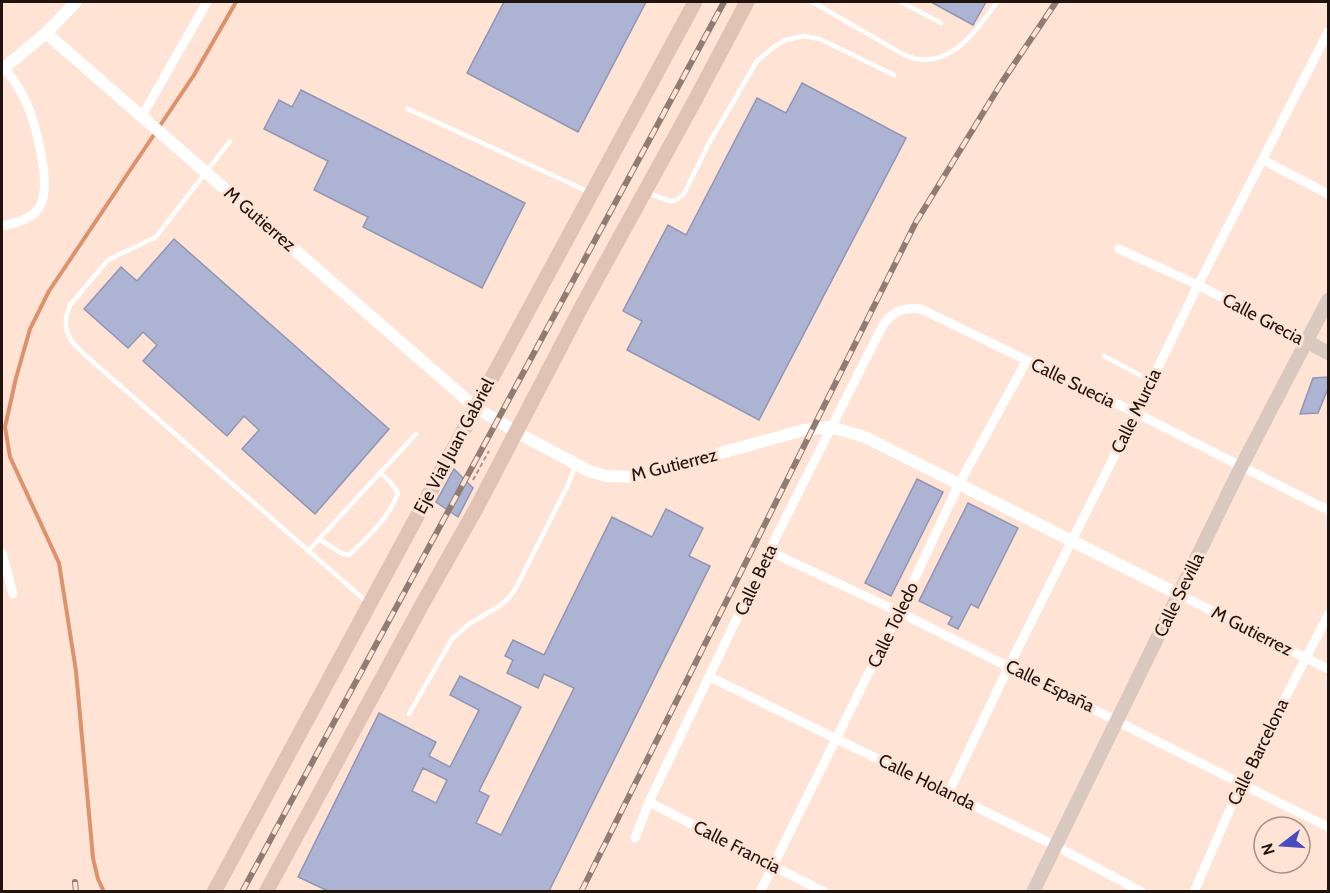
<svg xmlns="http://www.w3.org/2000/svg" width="1330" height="893" viewBox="0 0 1330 893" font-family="Cabin,sans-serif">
  <rect width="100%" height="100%" fill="#ffe3d5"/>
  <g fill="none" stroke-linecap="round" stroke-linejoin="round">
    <path stroke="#dd926c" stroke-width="4" d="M104 892 98 879 93 858 76 671 59 563 10 457 5 427 16 378 30 329 49 291 194 75 236 2"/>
  </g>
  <path fill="#adb3d2" stroke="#9095b4" stroke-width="1.5" fill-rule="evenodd" d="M504 2H646L578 132 467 73Z
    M931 2H986L973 25Z
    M802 83 906 138 759 420 627 350 642 321 623 311 668 225 686 235 757 98 786 113Z
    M301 90 525 203 482 288 363 227 368 217 314 190 328 161 264 129 279 100 292 107Z
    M174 239 389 429 315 514 242 449 259 430 244 416 227 436 143 361 157 345 143 332 128 348 84 309 121 267 137 281Z
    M1329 377V386L1318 413 1300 414 1313 378Z
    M454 469 473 488 458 517 436 502Z
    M917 479 943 492 891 596 865 583Z
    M968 503 1018 528 978 608 971 604 958 629 948 624 952 617 919 601Z
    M666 509 703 528 689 556 710 566 549 891H328L298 877 379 713 436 742 429 756 450 767 479 710 450 695 460 676 521 707 479 791 489 796 476 823 501 835 574 688 544 674 538 688 507 673 513 660 505 656 513 640 544 655 612 517 652 537ZM423 768 447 780 436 803 412 791Z"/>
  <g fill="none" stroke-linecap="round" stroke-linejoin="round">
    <path stroke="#aa9489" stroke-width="2" stroke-dasharray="4.5 3" stroke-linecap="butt" d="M473 480 489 451"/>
    <path stroke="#fff" stroke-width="4.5" d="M812 2C834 14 855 27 877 39 889 46 904 57 918 59 954 65 979 27 997 2
      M901 2 941 23
      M408 109 589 192
      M230 141 156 237 108 260 70 305 66 317V329L72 342 84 354 367 602
      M647 193 670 201 676 200 684 194 708 145 757 61 775 46 786 40 804 36 820 39 894 75
      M1104 356 1151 381
      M319 539 341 553 349 555C367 538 390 517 398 493L391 483 381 473
      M308 551 416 434
      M409 714 452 639 469 624 498 607 509 598 517 586 568 485 575 467"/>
    <path stroke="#fff" stroke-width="9" d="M142 116 207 2
      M1263 160 1328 194
      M2 226C15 223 35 219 41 204 51 182 36 126 27 104 22 91 13 79 5 68
      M1119 249 1198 285 1308 342
      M769 551 899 612 1328 827
      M2 553 13 594
      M1180 595 1328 669
      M710 677 1056 846 1142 892
      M949 792 1009 666 1136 413 1198 285 1328 32
      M649 802 824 892
      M635 838 649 802 769 551 883 325C893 311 903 307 921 309L1136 413 1328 510
      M760 892 899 612 959 484 1027 360
      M1194 892 1241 784 1328 615"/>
    <path stroke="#fff" stroke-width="12" d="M46 33 475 407 516 432 589 471 606 476 634 477 804 430 831 427 865 437 1180 595
      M2 70 46 33 76 2"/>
    <path stroke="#d9c9c1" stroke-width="14" d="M1308 342 1328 353
      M1033 892 1241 467 1328 300"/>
    <path stroke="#e0c3b4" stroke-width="15" d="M214 892 695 2
      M266 892 424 601 477 507 583 304 693 104 747 2"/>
    <defs>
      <path id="rail" d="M75 882 76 892
        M242 892 724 2
        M581 892 916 222 1002 82 1056 2"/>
    </defs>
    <use href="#rail" stroke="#907c72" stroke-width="6"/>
    <use href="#rail" stroke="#ffe3d5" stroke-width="4" stroke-dasharray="11" stroke-linecap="butt"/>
  </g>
  <g text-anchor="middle" stroke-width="6" stroke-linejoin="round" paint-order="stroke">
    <g font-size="18" fill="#20140e" stroke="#ffe3d5">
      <text transform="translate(260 219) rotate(41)" y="6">M Gutierrez</text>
      <text transform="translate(1263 319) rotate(28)" y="6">Calle Grecia</text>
      <text transform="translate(1073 383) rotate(26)" y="6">Calle Suecia</text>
      <text transform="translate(1136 411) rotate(-64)" y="6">Calle Murcia</text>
      <text transform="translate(454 446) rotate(-62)" y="6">Eje Vial Juan Gabriel</text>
      <text transform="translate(674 465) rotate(-14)" y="6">M Gutierrez</text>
      <text transform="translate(756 580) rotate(-65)" y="6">Calle Beta</text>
      <text transform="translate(1179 595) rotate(-64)" y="6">Calle Sevilla</text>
      <text transform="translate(893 625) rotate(-64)" y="6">Calle Toledo</text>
      <text transform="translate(1252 631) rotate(27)" y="6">M Gutierrez</text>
      <text transform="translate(1050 686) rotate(26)" y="6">Calle España</text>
      <text transform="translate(1258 752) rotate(-64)" y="6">Calle Barcelona</text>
      <text transform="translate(927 782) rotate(26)" y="6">Calle Holanda</text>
      <text transform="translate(737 847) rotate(27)" y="6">Calle Francia</text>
    </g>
  </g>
  <rect width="1330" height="893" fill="none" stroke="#20140e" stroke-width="6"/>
  <g transform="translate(1282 845) rotate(253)"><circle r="28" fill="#ffe3d5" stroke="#a69085" stroke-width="1.5"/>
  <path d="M0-4.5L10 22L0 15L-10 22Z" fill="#4a4bc1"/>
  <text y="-9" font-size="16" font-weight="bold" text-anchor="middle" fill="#20140e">N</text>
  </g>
</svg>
